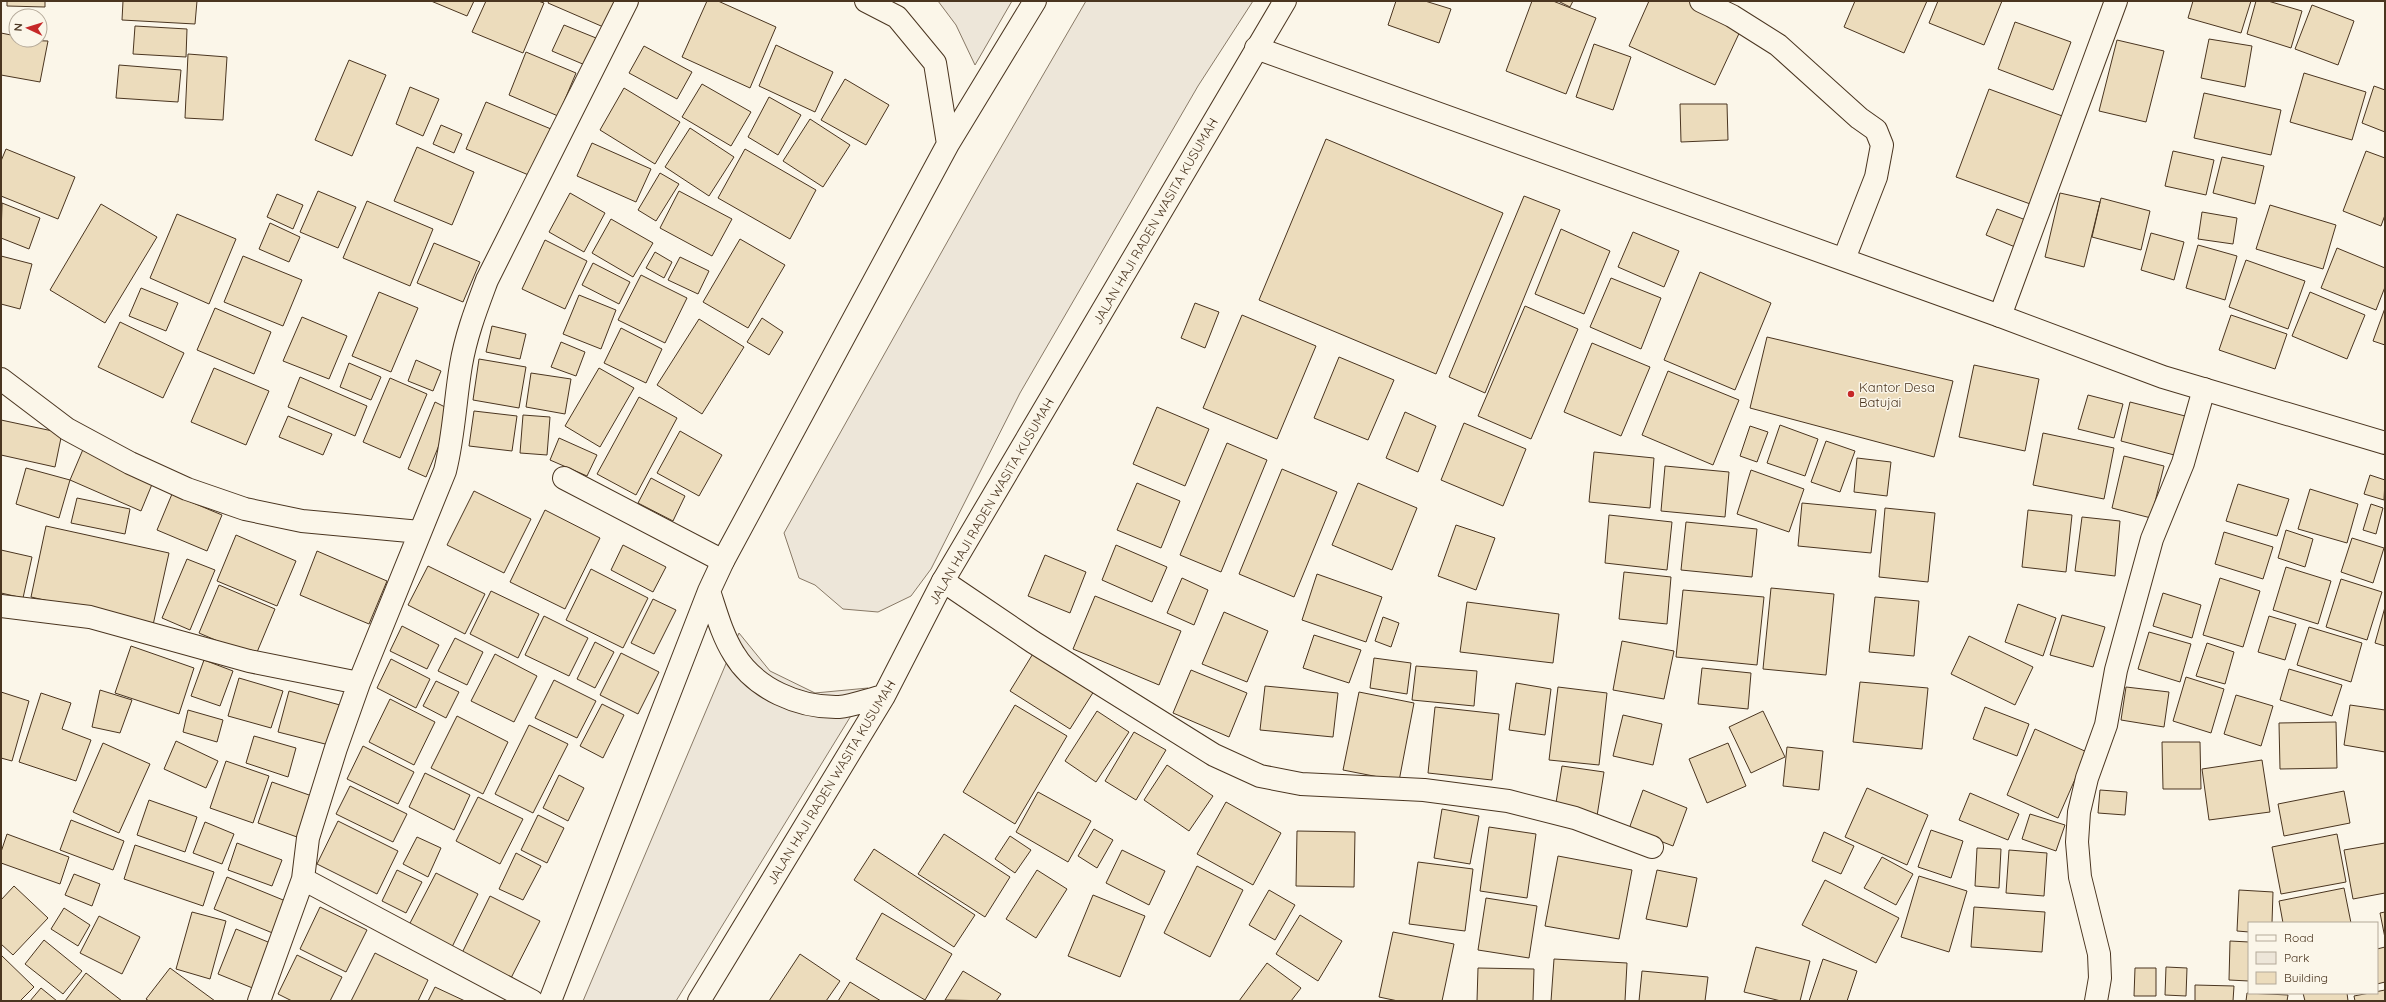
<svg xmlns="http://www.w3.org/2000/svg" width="2386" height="1002" viewBox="0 0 2386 1002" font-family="Quicksand,sans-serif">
  <rect width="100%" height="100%" fill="#fbf6e9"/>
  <path fill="#ede6d9" stroke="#887966" d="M938 1H1012L975 65 956 25Z
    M1086 1H1253L1198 86 1020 393 931 569 911 596 878 612 843 609 815 585 799 578 784 533 982 180Z
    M739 633 770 671 815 693 868 688 676 1001H583Z"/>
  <path fill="#ecdcbc" stroke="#4a3520" d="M7 1H45V7L7 6Z
    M123 1H197L195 24 122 20Z
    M431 1H474L467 16Z
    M486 1H538L544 3 523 53 472 32Z
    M549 1H619L608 29 548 3Z
    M707 1H718L776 27 750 88 682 57Z
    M1396 1H1425L1451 9 1439 43 1388 25Z
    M1532 1H1553L1596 18 1566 94 1506 71Z
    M1558 1H1573L1570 7Z
    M1649 1H1690L1743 25 1715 85 1629 46Z
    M1855 1H1927L1904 53 1844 27Z
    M1938 1H2002L1984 45 1929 23Z
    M2193 1H2251L2241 33 2188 18Z
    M2256 1H2268L2302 11 2291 48 2247 34Z
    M2312 5 2354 21 2338 65 2295 49Z
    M2015 22 2071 42 2053 90 1998 69Z
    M564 25 596 38 585 65 552 51Z
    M135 26 187 29 186 57 133 54Z
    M1 33 16 36V40L48 41 40 82 1 75Z
    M2209 39 2252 46 2245 87 2201 78Z
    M2117 40 2164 51 2146 122 2099 111Z
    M1594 44 1631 57 1613 110 1576 97Z
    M776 45 833 72 815 112 759 86Z
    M644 46 692 72 677 99 629 73Z
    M526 52 576 73 558 116 509 95Z
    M188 54 227 57 223 120 185 118Z
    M349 60 386 75 352 156 315 140Z
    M119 65 181 70 178 102 116 98Z
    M2304 73 2366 92 2352 140 2290 122Z
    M845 79 889 105 866 145 821 120Z
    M702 84 751 112 731 146 682 117Z
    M2374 86 2385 90V132L2362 123Z
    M410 87 439 99 423 136 396 124Z
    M624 88 680 122 655 164 600 130Z
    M1989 89 2065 117 2033 205 1956 177Z
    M2204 93 2281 110 2271 155 2194 138Z
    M769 97 801 115 778 155 748 137Z
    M486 102 551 129 531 176 466 149Z
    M1680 104H1727L1728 140 1681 142Z
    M810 119 850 145 823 187 783 161Z
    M441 125 462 134 454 153 433 144Z
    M690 128 734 157 709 196 665 167Z
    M1326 139 1503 213 1436 374 1259 300Z
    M592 143 651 169 636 202 577 176Z
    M417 147 474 172 452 225 394 201Z
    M6 149 75 177 58 219 1 196V161Z
    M745 149 816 190 790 239 718 198Z
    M2173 151 2214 160 2206 195 2165 186Z
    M2366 151 2385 158V215L2381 226 2343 211Z
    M2222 157 2264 166 2255 204 2213 193Z
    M660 173 679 184 656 221 638 210Z
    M318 191 356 207 338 248 300 232Z
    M679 191 732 219 712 256 660 228Z
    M570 193 605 213 584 252 549 232Z
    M2060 193 2100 202 2084 267 2045 257Z
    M277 194 303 205 293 229 267 217Z
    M1524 196 1560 210 1485 393 1449 377Z
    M2101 198 2150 211 2141 250 2092 237Z
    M367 201 433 229 410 286 343 258Z
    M2 203 40 218 29 249 1 238Z
    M101 204 157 237 105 323 50 290Z
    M2270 205 2336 225 2323 269 2256 249Z
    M1997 209 2031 222 2020 249 1986 235Z
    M2202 212 2237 218 2233 244 2198 239Z
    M177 214 236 239 209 304 150 278Z
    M611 219 653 243 633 277 592 253Z
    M270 223 300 237 289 262 259 249Z
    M1561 229 1610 251 1584 314 1535 294Z
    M1633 232 1679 251 1664 287 1618 267Z
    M2151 233 2184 242 2174 280 2141 270Z
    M740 239 785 265 748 328 703 302Z
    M545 240 587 261 565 309 522 289Z
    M434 243 480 262 463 302 417 283Z
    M2198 245 2237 256 2225 300 2186 288Z
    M2337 248 2385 268V287L2376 310 2321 288Z
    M655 252 672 262 664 278 646 268Z
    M1 256 32 264 20 309 1 304Z
    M243 256 302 280 283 326 224 302Z
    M680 257 709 271 698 294 668 280Z
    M2246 260 2305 281 2288 329 2229 307Z
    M593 263 630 282 619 304 582 285Z
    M1700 272 1771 303 1735 390 1664 360Z
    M641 275 687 298 665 343 618 320Z
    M1611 278 1661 298 1641 349 1590 327Z
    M141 288 178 303 166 331 129 316Z
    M379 292 418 308 391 372 352 356Z
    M2310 292 2365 315 2347 359 2292 336Z
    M579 295 616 310 601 349 563 334Z
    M1195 303 1219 312 1205 348 1181 338Z
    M1525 306 1578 329 1531 439 1478 416Z
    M215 308 271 332 254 374 197 350Z
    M2385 308V345L2373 341Z
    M1242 315 1316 346 1277 439 1203 408Z
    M2231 315 2287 334 2275 369 2219 350Z
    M302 317 347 336 329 379 283 361Z
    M762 318 783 332 769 355 747 342Z
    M699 319 744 347 702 414 657 385Z
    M120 322 184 353 163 398 98 367Z
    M492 326 526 334 520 359 486 352Z
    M621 328 662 349 646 383 604 363Z
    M1767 337 1953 381 1934 457 1750 408Z
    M561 342 585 352 576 376 551 367Z
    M1592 343 1650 367 1621 436 1564 412Z
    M1339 357 1394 380 1368 440 1314 418Z
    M479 359 526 367 519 408 473 400Z
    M416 360 441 371 433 391 408 381Z
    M349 363 381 377 371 400 340 387Z
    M1974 365 2039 379 2025 451 1959 437Z
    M214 368 269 391 246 445 191 422Z
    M599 368 634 388 600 447 565 426Z
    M1668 371 1739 400 1713 465 1642 435Z
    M531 373 571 379 565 414 526 407Z
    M300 377 367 406 355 436 288 407Z
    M390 378 427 394 400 458 363 442Z
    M2088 395 2123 404 2114 438 2078 429Z
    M639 397 677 418 636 495 597 474Z
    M435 402 453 411 426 477 408 469Z
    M2130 402 2189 417 2178 456 2121 441Z
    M1157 407 1209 429 1185 486 1133 464Z
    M474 411 517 416 512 451 469 446Z
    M1405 412 1436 426 1418 472 1386 458Z
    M523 415 550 417 547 455 520 453Z
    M288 416 332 434 323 455 279 437Z
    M1 420 62 433 55 467 1 455Z
    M1464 423 1526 449 1503 506 1441 480Z
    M1780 425 1818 439 1805 476 1767 463Z
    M1750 426 1768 432 1757 462 1740 456Z
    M680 431 722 455 699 496 657 473Z
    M2043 433 2114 448 2104 499 2033 485Z
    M559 438 597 455 587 476 550 460Z
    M1826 441 1855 451 1840 492 1811 482Z
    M1227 443 1267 460 1221 572 1180 555Z
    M84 447 155 477 141 511 70 480Z
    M1594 452 1654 458 1650 508 1589 502Z
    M2124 456 2164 466 2151 518 2112 508Z
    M1857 458 1891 462 1887 496 1854 492Z
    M1665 466 1729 472 1725 517 1661 511Z
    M26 468 70 480 59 518 16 504Z
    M1282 469 1337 492 1294 597 1239 574Z
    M1751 470 1804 489 1789 532 1737 514Z
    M2370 475 2385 480 2384 500 2364 494Z
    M651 478 685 496 673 521 638 503Z
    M1137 483 1180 501 1161 548 1117 530Z
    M1358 483 1417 508 1392 570 1332 545Z
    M2238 484 2289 499 2277 536 2226 521Z
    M2310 489 2358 504 2347 543 2298 529Z
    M474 491 531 519 504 573 447 545Z
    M172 494 222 515 207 551 157 530Z
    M77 498 130 509 125 534 71 523Z
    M1802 503 1876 510 1871 553 1798 546Z
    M2371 504 2383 508 2376 534 2363 530Z
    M1885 508 1935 513 1928 582 1879 577Z
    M545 510 600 538 565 609 510 582Z
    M2028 510 2072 515 2066 572 2022 567Z
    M1609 515 1672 522 1667 570 1605 563Z
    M2082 517 2120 521 2115 576 2075 571Z
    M1686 522 1757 529 1752 577 1681 570Z
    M1456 525 1495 538 1476 590 1438 576Z
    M46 526 169 553 153 625 31 597Z
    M2286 530 2313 539 2305 567 2278 558Z
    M2224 532 2273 547 2263 579 2215 564Z
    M236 535 296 561 277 606 217 581Z
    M2352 538 2384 548 2373 583 2341 572Z
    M623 545 666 567 653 592 611 570Z
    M1116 545 1167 567 1152 602 1102 580Z
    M1 550 32 557 23 598 1 593Z
    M317 551 387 581 369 624 300 595Z
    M1045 555 1086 572 1070 613 1028 596Z
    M187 559 215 570 190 630 162 618Z
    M428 566 485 594 465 634 408 605Z
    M2286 567 2331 581 2318 624 2273 610Z
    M591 569 648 598 623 648 566 620Z
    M1624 572 1671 577 1667 624 1619 619Z
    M1317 574 1382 597 1366 642 1302 620Z
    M1182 578 1208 590 1194 625 1167 613Z
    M2220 578 2260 591 2243 647 2203 635Z
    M2341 579 2382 592 2367 640 2326 627Z
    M219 585 275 609 255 657 199 633Z
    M1771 588 1834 594 1826 675 1763 669Z
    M1683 590 1764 597 1757 665 1676 657Z
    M491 591 539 614 518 658 470 634Z
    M2163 593 2201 605 2192 638 2153 626Z
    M1095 596 1181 631 1159 685 1073 649Z
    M1875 597 1919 601 1914 656 1869 652Z
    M653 599 676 610 654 654 631 643Z
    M1467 602 1559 614 1553 663 1460 652Z
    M2018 604 2056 618 2043 656 2005 642Z
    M2385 607V646L2375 643Z
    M1224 612 1268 631 1247 682 1202 664Z
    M2062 615 2105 627 2093 667 2050 655Z
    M544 616 588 638 569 676 525 655Z
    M2269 616 2296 624 2285 660 2258 652Z
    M1383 617 1399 623 1391 647 1375 641Z
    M402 626 439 645 427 669 390 651Z
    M2309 627 2362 643 2351 682 2297 665Z
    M2149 632 2191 644 2180 682 2138 669Z
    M1314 635 1361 650 1349 683 1303 668Z
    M1969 636 2033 667 2015 705 1951 674Z
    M455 638 483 652 467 685 438 671Z
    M1622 641 1674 651 1664 699 1613 690Z
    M595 642 614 652 595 688 577 679Z
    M2207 643 2234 652 2225 684 2196 676Z
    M131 646 194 668 179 714 115 693Z
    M1034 652 1094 691 1070 729 1010 691Z
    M621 653 659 672 638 714 600 695Z
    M495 654 537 676 514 722 471 701Z
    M1374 658 1411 663 1407 694 1370 688Z
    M391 659 430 679 416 708 377 688Z
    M204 660 233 671 220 706 191 696Z
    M1416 666 1477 671 1474 706 1412 700Z
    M1702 668 1751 673 1748 709 1698 704Z
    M2289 669 2342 685 2332 716 2280 700Z
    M1191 670 1247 693 1229 737 1173 713Z
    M2186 677 2224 689 2211 733 2173 721Z
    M239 678 283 691 271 728 228 716Z
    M554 680 596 701 577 738 535 718Z
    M436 681 459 692 446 718 423 706Z
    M1860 682 1928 688 1922 749 1853 742Z
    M1516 683 1551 689 1545 735 1509 730Z
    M1265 686 1338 693 1333 737 1260 730Z
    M1558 687 1607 693 1599 765 1549 760Z
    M2126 687 2169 692 2164 727 2121 720Z
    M100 690 132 700 120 733 92 727Z
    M289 691 340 705 329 745 278 732Z
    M1 692 29 701 12 761 1 758Z
    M1359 692 1414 703 1399 781 1343 770Z
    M41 693 71 703 62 729 91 740 76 781 19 762Z
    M2236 695 2273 706 2261 746 2224 734Z
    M390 699 435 722 414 765 369 742Z
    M602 704 624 715 603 758 580 746Z
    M1015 705 1067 736 1015 824 963 792Z
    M2350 705 2385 710V752L2344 745Z
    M1435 707 1499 714 1492 780 1428 773Z
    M1985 707 2029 724 2017 756 1973 739Z
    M188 710 223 720 217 742 183 732Z
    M1097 711 1129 732 1096 782 1065 761Z
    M1763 711 1785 757 1751 773 1729 727Z
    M1623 715 1662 724 1653 765 1613 756Z
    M457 716 508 742 483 794 431 768Z
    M2336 722 2337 768 2280 769 2279 723Z
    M529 725 568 744 533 813 495 794Z
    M2035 729 2087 752 2058 818 2007 795Z
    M1134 732 1166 750 1136 800 1105 781Z
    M254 736 296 748 288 777 246 763Z
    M176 741 218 761 206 788 164 769Z
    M2162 742H2200L2201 789H2163Z
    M103 743 150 764 119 833 73 812Z
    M1728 743 1746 786 1707 803 1689 759Z
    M363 746 414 772 398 804 347 779Z
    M1787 747 1823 751 1819 790 1783 786Z
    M2262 760 2270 812 2209 820 2202 769Z
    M226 761 269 776 253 823 210 808Z
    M1167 765 1213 796 1189 831 1144 800Z
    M1562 766 1604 772 1597 816 1555 809Z
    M425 773 470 795 454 830 409 807Z
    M559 775 584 788 568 821 543 808Z
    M272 782 312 796 297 837 258 823Z
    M350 786 407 814 393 842 336 814Z
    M1867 788 1928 815 1907 865 1845 837Z
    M1643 790 1687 808 1673 846 1629 829Z
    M2100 790 2127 792 2125 815 2098 813Z
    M2344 791 2350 823 2284 836 2278 804Z
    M1038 792 1091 821 1068 862 1016 832Z
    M1970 793 2019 814 2008 840 1959 820Z
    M478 797 523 819 500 864 456 841Z
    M149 800 197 817 185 852 137 835Z
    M1226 802 1281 833 1253 885 1197 854Z
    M1442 809 1479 816 1470 864 1434 858Z
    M2030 814 2065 825 2056 851 2022 839Z
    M538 815 564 828 547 863 521 850Z
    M71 820 124 841 113 870 60 850Z
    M338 821 398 851 377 894 317 864Z
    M205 822 234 834 222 864 193 853Z
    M1489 827 1536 834 1527 898 1480 891Z
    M1094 829 1113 840 1097 868 1078 856Z
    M1931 830 1963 841 1951 878 1918 867Z
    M1297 831 1355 832 1354 887 1296 886Z
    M1824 832 1854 846 1841 874 1812 861Z
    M7 834 69 857 60 884 1 863V852Z
    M944 834 1010 877 985 917 918 874Z
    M2337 834 2346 882 2281 894 2272 847Z
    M1010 836 1031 850 1015 873 995 859Z
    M417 837 441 848 428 877 403 864Z
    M237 843 282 860 272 886 228 870Z
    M2385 843V893L2353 899 2344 850Z
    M135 845 214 872 203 906 124 879Z
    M1977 848 2001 849 1999 888 1975 886Z
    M874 849 975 915 954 947 854 880Z
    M1122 850 1165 871 1149 905 1106 883Z
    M2009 850 2047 853 2044 896 2006 893Z
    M516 853 541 866 523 900 499 889Z
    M1558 856 1632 870 1619 939 1545 926Z
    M1882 857 1913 874 1896 905 1864 888Z
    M1418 862 1473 869 1465 931 1409 924Z
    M1197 866 1243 890 1210 957 1164 933Z
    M397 870 422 882 406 913 382 901Z
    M1037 870 1067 889 1036 938 1006 919Z
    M1657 870 1697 878 1687 927 1646 919Z
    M436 873 478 894 452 947 409 925Z
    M74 874 100 884 92 906 65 895Z
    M1919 876 1967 891 1949 952 1901 937Z
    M227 877 288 902 275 934 214 909Z
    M1825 880 1899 918 1876 963 1802 925Z
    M14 886 48 918 13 955 1 944V900Z
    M2344 888 2351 923H2283L2279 901Z
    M1269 890 1295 905 1275 940 1249 925Z
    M2239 890 2273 892 2272 923H2249V932L2237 931Z
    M1093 895 1145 916 1120 977 1068 956Z
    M490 896 540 921 509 982 460 957Z
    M1486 898 1537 906 1529 958 1478 950Z
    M320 907 367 930 346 972 300 949Z
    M1974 907 2045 912 2042 952 1971 947Z
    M64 908 90 925 78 946 51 929Z
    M192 912 226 921 210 979 176 969Z
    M2385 912V938L2380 913Z
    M882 913 952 954 925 1000 856 959Z
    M1300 915 1342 941 1318 981 1276 954Z
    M99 916 140 937 122 974 80 953Z
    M236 929 273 944 255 989 218 974Z
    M1393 932 1454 944 1442 1001H1398L1379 997Z
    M44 940 82 971 63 994 25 964Z
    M2230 941 2249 942V981L2229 980Z
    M1756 947 1810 961 1800 1001H1781L1744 992Z
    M2385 947V982L2377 984V949Z
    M375 953 428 980 418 1001H351Z
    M800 954 840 981 826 1001H769Z
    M1 955 34 987 20 1001H1Z
    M297 955 342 977 330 1001H292L278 994Z
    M1554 959 1627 963 1625 1001H1551Z
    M1823 959 1857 971 1847 1001H1809Z
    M1267 963 1301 988 1291 1001H1239Z
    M2166 967 2187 968 2186 996 2165 995Z
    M170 968 215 1001H149L146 999Z
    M1478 968 1534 969 1533 1001H1477Z
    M2135 968H2156V996H2134Z
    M963 971 1001 994 996 1001 945 1000Z
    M1642 971 1708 977 1705 1001H1639Z
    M86 973 122 1001H65Z
    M850 982 881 1001H838Z
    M2195 985 2234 986 2233 1001H2195Z
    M435 987 465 1001H428Z
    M41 988 57 1001H30Z
    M2385 990V1001H2355L2354 996Z
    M2247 993 2288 995 2287 1001H2246Z
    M2303 993H2347L2348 1001H2305Z"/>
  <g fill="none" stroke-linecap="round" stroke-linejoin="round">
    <defs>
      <path id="minor" d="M1701 1 1732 16 1778 45 1859 118 1876 130 1882 145 1876 177 1844 259
        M2000 316 2116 1
        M1 379 67 429 130 463 187 489 245 509 302 521 420 532
        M564 478 723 561
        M943 581 1033 642 1214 755 1260 776 1301 784 1424 790 1508 801 1575 818 1652 847
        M1 606 90 617 249 661 359 683
        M303 879 532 1001
        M259 1001 303 879 308 838 336 748 359 683 445 471C454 436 455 400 461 365 466 335 477 307 487 280L627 1
        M2096 1001 2100 978 2099 954 2080 877 2077 842 2079 812 2087 778 2106 725 2116 670 2152 539 2183 463 2204 389"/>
      <path id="secondary" d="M1256 48 2000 316 2163 377 2385 443"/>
      <path id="trunk" d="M866 1 897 17 935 63 948 144
        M709 591C716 612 722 635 734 654 755 689 799 708 839 707 853 706 870 699 884 696
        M550 1001 709 591 723 561 948 144 1035 1
        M699 1001 884 696 943 581 1285 1"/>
    </defs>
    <use href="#minor" stroke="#4a3520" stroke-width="24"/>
    <use href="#secondary" stroke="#4a3520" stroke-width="24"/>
    <use href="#trunk" stroke="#4a3520" stroke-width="24"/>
    <use href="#minor" stroke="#fbf6e9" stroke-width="22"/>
    <use href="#secondary" stroke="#fbf6e9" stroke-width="22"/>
    <use href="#trunk" stroke="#fbf6e9" stroke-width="22"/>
  </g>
  <circle fill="#c62828" stroke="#fbf6e9" stroke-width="1.5" cx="1851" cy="394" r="4"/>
  <g text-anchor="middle" stroke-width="3" stroke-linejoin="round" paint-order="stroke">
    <g font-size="13" fill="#4a3520" stroke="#fbf6e9">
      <text transform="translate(1155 221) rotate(-60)" y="5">JALAN HAJI RADEN WASITA KUSUMAH</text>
      <text transform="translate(991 501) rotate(-60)" y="5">JALAN HAJI RADEN WASITA KUSUMAH</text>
      <text transform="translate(831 782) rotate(-59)" y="5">JALAN HAJI RADEN WASITA KUSUMAH</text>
    </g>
    <g font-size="13" fill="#4a3520" stroke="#fbf6e9" text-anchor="start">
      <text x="1859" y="392">Kantor Desa<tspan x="1859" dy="15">Batujai</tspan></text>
    </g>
  </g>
  <rect width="2386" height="1002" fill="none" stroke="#4a3520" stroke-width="4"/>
  <rect x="2248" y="922" width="130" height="72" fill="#fbf6e9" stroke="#b4a999"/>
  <rect x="2256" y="935" width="20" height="6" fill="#fbf6e9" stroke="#b4a999"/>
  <text x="2284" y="942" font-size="12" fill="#4a3520">Road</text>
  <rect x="2256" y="952" width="20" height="12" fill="#ede6d9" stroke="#b4a999"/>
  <text x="2284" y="962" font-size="12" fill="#4a3520">Park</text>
  <rect x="2256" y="972" width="20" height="12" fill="#ecdcbc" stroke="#b4a999"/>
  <text x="2284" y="982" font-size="12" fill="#4a3520">Building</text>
  <g transform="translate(28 28) rotate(274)"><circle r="19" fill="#fbf6e9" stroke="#b4a999"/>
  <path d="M0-3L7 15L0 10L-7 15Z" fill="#c62828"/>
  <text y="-6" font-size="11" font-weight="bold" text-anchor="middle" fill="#4a3520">N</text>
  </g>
</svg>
